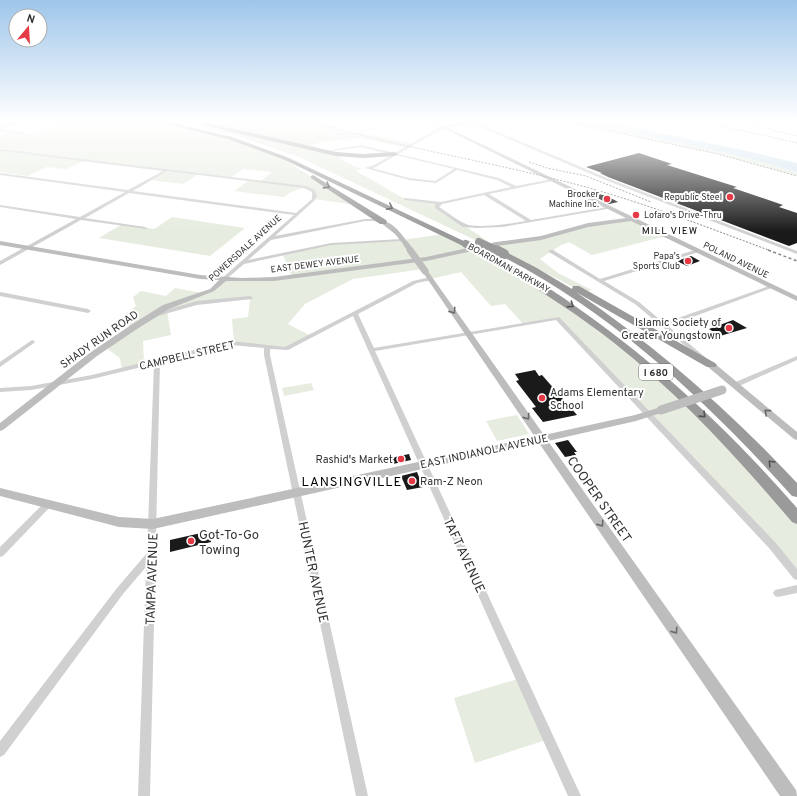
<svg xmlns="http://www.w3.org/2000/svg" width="797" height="796" viewBox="0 0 797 796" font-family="Overpass,sans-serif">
  <rect width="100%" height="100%" fill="#fff"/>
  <path fill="#e6ecdf" d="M65 121H157L220 135 283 159 357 205 314 199 315 193 305 187 289 193 284 197 234 191 249 180 261 181 272 172 243 169 230 178 199 174 183 184 150 180 166 171 0 150V136L13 132 31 134Z
    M177 121H326L329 127 351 133 359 132 414 144 406 148 361 138 321 142 307 147 336 154 345 162 362 169 356 171 405 199 441 203 436 206 493 245 524 241 572 229 631 219 666 236 592 255 569 242 561 245 540 259 558 273 592 290 584 293 556 278 299 157 244 138Z
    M562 121H574L736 155 797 172V176L718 154Z
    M0 151 84 161 66 169 47 167 27 176 0 172Z
    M172 217 245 228 210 256 99 238 122 224 154 229Z
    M445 234 490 256 637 356 797 518V576L557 318 523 324 505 304 491 306 461 272 430 279 423 269 353 279 305 304 288 324 311 336 286 349 234 343 232 319 248 317 250 299 210 302 167 311 171 335 143 341 144 364 122 370 120 358 105 347 133 327 114 323 136 306 133 297 141 291 166 296 175 288C200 292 203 298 223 280H242L292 276 283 255 331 244 402 240Z
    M311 383 314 390 284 396 282 388Z
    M517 415 529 434 497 441 486 421Z
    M521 678 549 739 475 763 454 698Z"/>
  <path fill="#cfe2ee" d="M574 121H602L752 152 797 163V172L736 155Z"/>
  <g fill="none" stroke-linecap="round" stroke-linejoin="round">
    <path stroke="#cfe2ee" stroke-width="1" d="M320 121C327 134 341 135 354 134
      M358 133 400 121"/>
  </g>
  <path fill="#1a1a1a" d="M639 153 672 164 667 165 737 187 733 188 783 205 779 207 797 213V243L789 246 608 177 600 173H602L586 167Z
    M593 192 609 197 618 202 609 204 592 195Z
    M691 256 700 261 687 266 677 261Z
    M733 320 747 328 720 336 709 329Z
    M535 370 539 376 542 375 577 415 543 422 532 408 536 407 516 381 519 380 515 374Z
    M568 440 577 452H574L576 455 565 457 555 443Z
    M409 454 411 460 393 464 391 458Z
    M417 472 423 487 407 490 401 476Z
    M210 531 211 542 170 552V540Z"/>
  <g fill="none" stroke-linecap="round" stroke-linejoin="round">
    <path fill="#d0d0d0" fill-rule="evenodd" d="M472 121H478L477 123 607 178 797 251V254L605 180 473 124 444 128 398 154 499 178 516 186 553 179 554 180 552 181 489 194 531 220 607 207 609 208 607 209 502 227 477 228 463 227 435 208V205L436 204 405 200 403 199 405 198 441 202 511 187 497 180 457 170 436 183 409 180 365 168 374 165 392 155 361 147 333 151 331 150 361 145 395 153 442 126ZM396 155 454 169 435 181 409 178 372 168 376 167ZM484 195 526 221C513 223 477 229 466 224 458 221 446 211 439 207L442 204Z
      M0 129 22 132 24 133 22 134 0 131Z
      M0 149 290 184 306 186 315 190 317 196 315 200 275 236 365 219H374L384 222 382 223 374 221H365L271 240 248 260 331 243 402 239 404 240 402 241 331 245 244 264 223 282 220 280 221 279 294 215 129 193 85 218 145 227 147 228V229L81 220 0 265V261L76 219 0 207V205L80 217 125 192 0 175V173L128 190 163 171 0 151ZM167 171 304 188 312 192V199L296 213 133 191Z
      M549 250H553L600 279 695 250H699V252L604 281 639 302 664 323 769 286 771 285 774 287 668 326 705 357 706 358 705 359H701L635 304 549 252Z
      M430 277 433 279 432 280 417 283 358 314 374 348 559 317 775 542 797 569V580L794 579 769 548 556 320 375 351 581 796H568L353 316 288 350 270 349V355L368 796H356L264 355V348L231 345 160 362 150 796H138L146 567 123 594 4 755 0 757V741L117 588 147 553 154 364 92 379 31 390 0 392V388L31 386 92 375 231 341 285 347 413 281Z
      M0 292 88 309 91 311 88 313 0 296Z
      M250 296 253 298 252 299 197 305 154 317 151 315 152 314 197 301Z
      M32 340 34 341 35 342 34 343 0 367V362Z
      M797 356V360L737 387H735L732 385 733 383Z
      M48 501 51 502 52 504 51 506 3 556 0 557V547L45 502Z
      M797 585V593L778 597 775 596 773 593 775 590Z"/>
    <path fill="#bdbdbd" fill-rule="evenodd" d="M17 121H23L0 129V127Z
      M429 121H434L797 296V301L631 221 588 227 541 240 496 246 426 261 274 281H226L214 291 169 309 137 329 97 356 3 430 0 431V423L91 352 131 325 163 305 210 289 219 280 200 279 0 245V241L200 275 242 278 274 277 426 257 496 242 541 236 588 223 626 218Z
      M381 221C392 220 403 236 409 244L408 245H404L395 234 381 223Z
      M425 269 427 270 544 435 635 415 661 407 664 408 666 410 664 412 636 421 548 441 796 790 797 796H780L539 443 153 529 119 527 0 496V488L119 517 153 519 535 437 422 271Z
      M711 362 714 363 797 432V440L794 439 708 367 707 365Z"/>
    <path fill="#9a9a9a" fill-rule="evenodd" d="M154 121H164L232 137 289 158 470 244 469 246H463L285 160 228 139Z
      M204 122 336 152 363 154 395 152 398 154 395 156 363 158 336 156 202 125 201 124Z
      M313 175 386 220 387 222 386 224H380L311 178V176Z
      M504 251 535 267 572 289 573 286H579L715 363 717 365 715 367H707L576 292C657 347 730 411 797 483V497L792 496C710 404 611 311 501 256L500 254Z
      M490 253C497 255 503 260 509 263 523 272 537 280 550 289 643 350 724 424 797 508V524L792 522C737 457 680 395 613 342 573 311 530 284 487 258L486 256 487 254Z"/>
    <path stroke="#888" stroke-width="1" stroke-dasharray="2 1.5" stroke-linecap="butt" d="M308 121C394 146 481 160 567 182 637 200 704 226 771 251
      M562 121 718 154 797 176
      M700 121 797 143
      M737 121 797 136
      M529 162 547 168 586 176 651 202"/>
    <path stroke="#888" stroke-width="1.5" stroke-dasharray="3 2.5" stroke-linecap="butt" d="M768 250 797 261"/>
    <path stroke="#bdbdbd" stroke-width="5.5" d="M406 244 411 251"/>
    <path stroke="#bdbdbd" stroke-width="7" d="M410 250 425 271"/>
    <path stroke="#bdbdbd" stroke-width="9" d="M661 410 722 390"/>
    <path stroke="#9a9a9a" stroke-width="8" d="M479 242 498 251
      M466 244 481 251"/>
    <path stroke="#9a9a9a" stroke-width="10" d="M479 250 487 254
      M496 250 504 254"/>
  </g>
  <defs><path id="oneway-chevron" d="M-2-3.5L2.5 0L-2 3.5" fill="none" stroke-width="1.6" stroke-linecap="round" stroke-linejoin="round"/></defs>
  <g stroke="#525252">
    <use href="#oneway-chevron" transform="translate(327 186) rotate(32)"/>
    <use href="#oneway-chevron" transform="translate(390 207) rotate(26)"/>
    <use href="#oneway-chevron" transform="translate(571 305) rotate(34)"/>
    <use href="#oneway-chevron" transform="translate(703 415) rotate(44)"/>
    <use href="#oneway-chevron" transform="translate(771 463) rotate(-134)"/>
  </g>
  <g stroke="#6a6a6a">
    <use href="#oneway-chevron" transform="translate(453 311) rotate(55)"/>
    <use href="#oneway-chevron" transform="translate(767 412) rotate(-140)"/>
    <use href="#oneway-chevron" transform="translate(527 417) rotate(55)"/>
    <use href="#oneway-chevron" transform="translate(601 524) rotate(55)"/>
    <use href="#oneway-chevron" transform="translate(675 631) rotate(55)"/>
  </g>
  <linearGradient id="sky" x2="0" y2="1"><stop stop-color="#9ec6ea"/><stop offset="0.52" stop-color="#fff"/><stop offset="1" stop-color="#fff" stop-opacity="0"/></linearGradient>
  <rect width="797" height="232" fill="url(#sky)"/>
  <g fill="#e63946" stroke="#fff" stroke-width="1.5">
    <circle cx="730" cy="197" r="4"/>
    <circle cx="607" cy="199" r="4"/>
    <circle cx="636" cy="215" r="4"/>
    <circle cx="688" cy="261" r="4"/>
    <circle cx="729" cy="328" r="4"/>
    <circle cx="542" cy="398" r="4"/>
    <circle cx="401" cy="459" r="4"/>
    <circle cx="412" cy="481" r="4"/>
    <circle cx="191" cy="541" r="4"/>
  </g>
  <g text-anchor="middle" stroke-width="4" stroke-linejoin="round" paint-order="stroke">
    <g font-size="9" fill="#333" stroke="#fff" text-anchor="end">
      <text x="599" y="197">Brocker<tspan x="599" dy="10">Machine Inc.</tspan></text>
      <text x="722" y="200">Republic Steel</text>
      <text x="644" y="218" text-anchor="start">Lofaro's Drive-Thru</text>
      <text x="680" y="259">Papa's<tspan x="680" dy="10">Sports Club</tspan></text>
    </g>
    <g font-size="9" fill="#333" stroke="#fff">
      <text transform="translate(245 248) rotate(-42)" y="3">POWERSDALE AVENUE</text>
      <text transform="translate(736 260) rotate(26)" y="3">POLAND AVENUE</text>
      <text transform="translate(315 264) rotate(-7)" y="3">EAST DEWEY AVENUE</text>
      <text transform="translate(509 268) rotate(29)" y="3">BOARDMAN PARKWAY</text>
    </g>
    <g font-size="10" letter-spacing="1" fill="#000" stroke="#fff">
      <text x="670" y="234">MILL VIEW</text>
    </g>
    <rect fill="#fff" stroke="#707070" stroke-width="1" x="639" y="364" width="34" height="16" rx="3"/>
    <g font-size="10" font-weight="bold" fill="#333">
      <text x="656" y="376">I 680</text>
    </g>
    <g font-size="11" fill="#333" stroke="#fff" text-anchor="end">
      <text x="721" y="326">Islamic Society of<tspan x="721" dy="13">Greater Youngstown</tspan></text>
      <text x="550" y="396" text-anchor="start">Adams Elementary<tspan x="550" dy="13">School</tspan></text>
      <text x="393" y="463">Rashid's Market</text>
      <text x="420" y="485" text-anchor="start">Ram-Z Neon</text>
    </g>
    <g font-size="11" fill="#333" stroke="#fff">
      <text transform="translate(99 339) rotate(-35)" y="4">SHADY RUN ROAD</text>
      <text transform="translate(187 355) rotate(-13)" y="4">CAMPBELL STREET</text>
      <text transform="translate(484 451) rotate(-12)" y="4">EAST INDIANOLA AVENUE</text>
    </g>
    <g font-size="13" letter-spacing="1" fill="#000" stroke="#fff">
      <text x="352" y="486">LANSINGVILLE</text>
    </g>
    <g font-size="13" fill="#333" stroke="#fff">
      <text transform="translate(600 499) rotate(55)" y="5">COOPER STREET</text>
      <text transform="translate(465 555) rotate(65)" y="5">TAFT AVENUE</text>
      <text transform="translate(314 572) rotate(78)" y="5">HUNTER AVENUE</text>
      <text transform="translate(151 579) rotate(-88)" y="5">TAMPA AVENUE</text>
    </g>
    <g font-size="13" fill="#333" stroke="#fff" text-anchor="start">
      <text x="199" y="539">Got-To-Go<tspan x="199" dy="15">Towing</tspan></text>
    </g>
  </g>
  <g transform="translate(28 28) rotate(18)"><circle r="19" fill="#ffffff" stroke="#adadad"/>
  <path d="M0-3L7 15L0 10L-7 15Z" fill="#e63946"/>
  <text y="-6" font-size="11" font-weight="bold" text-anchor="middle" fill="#333333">N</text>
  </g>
</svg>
